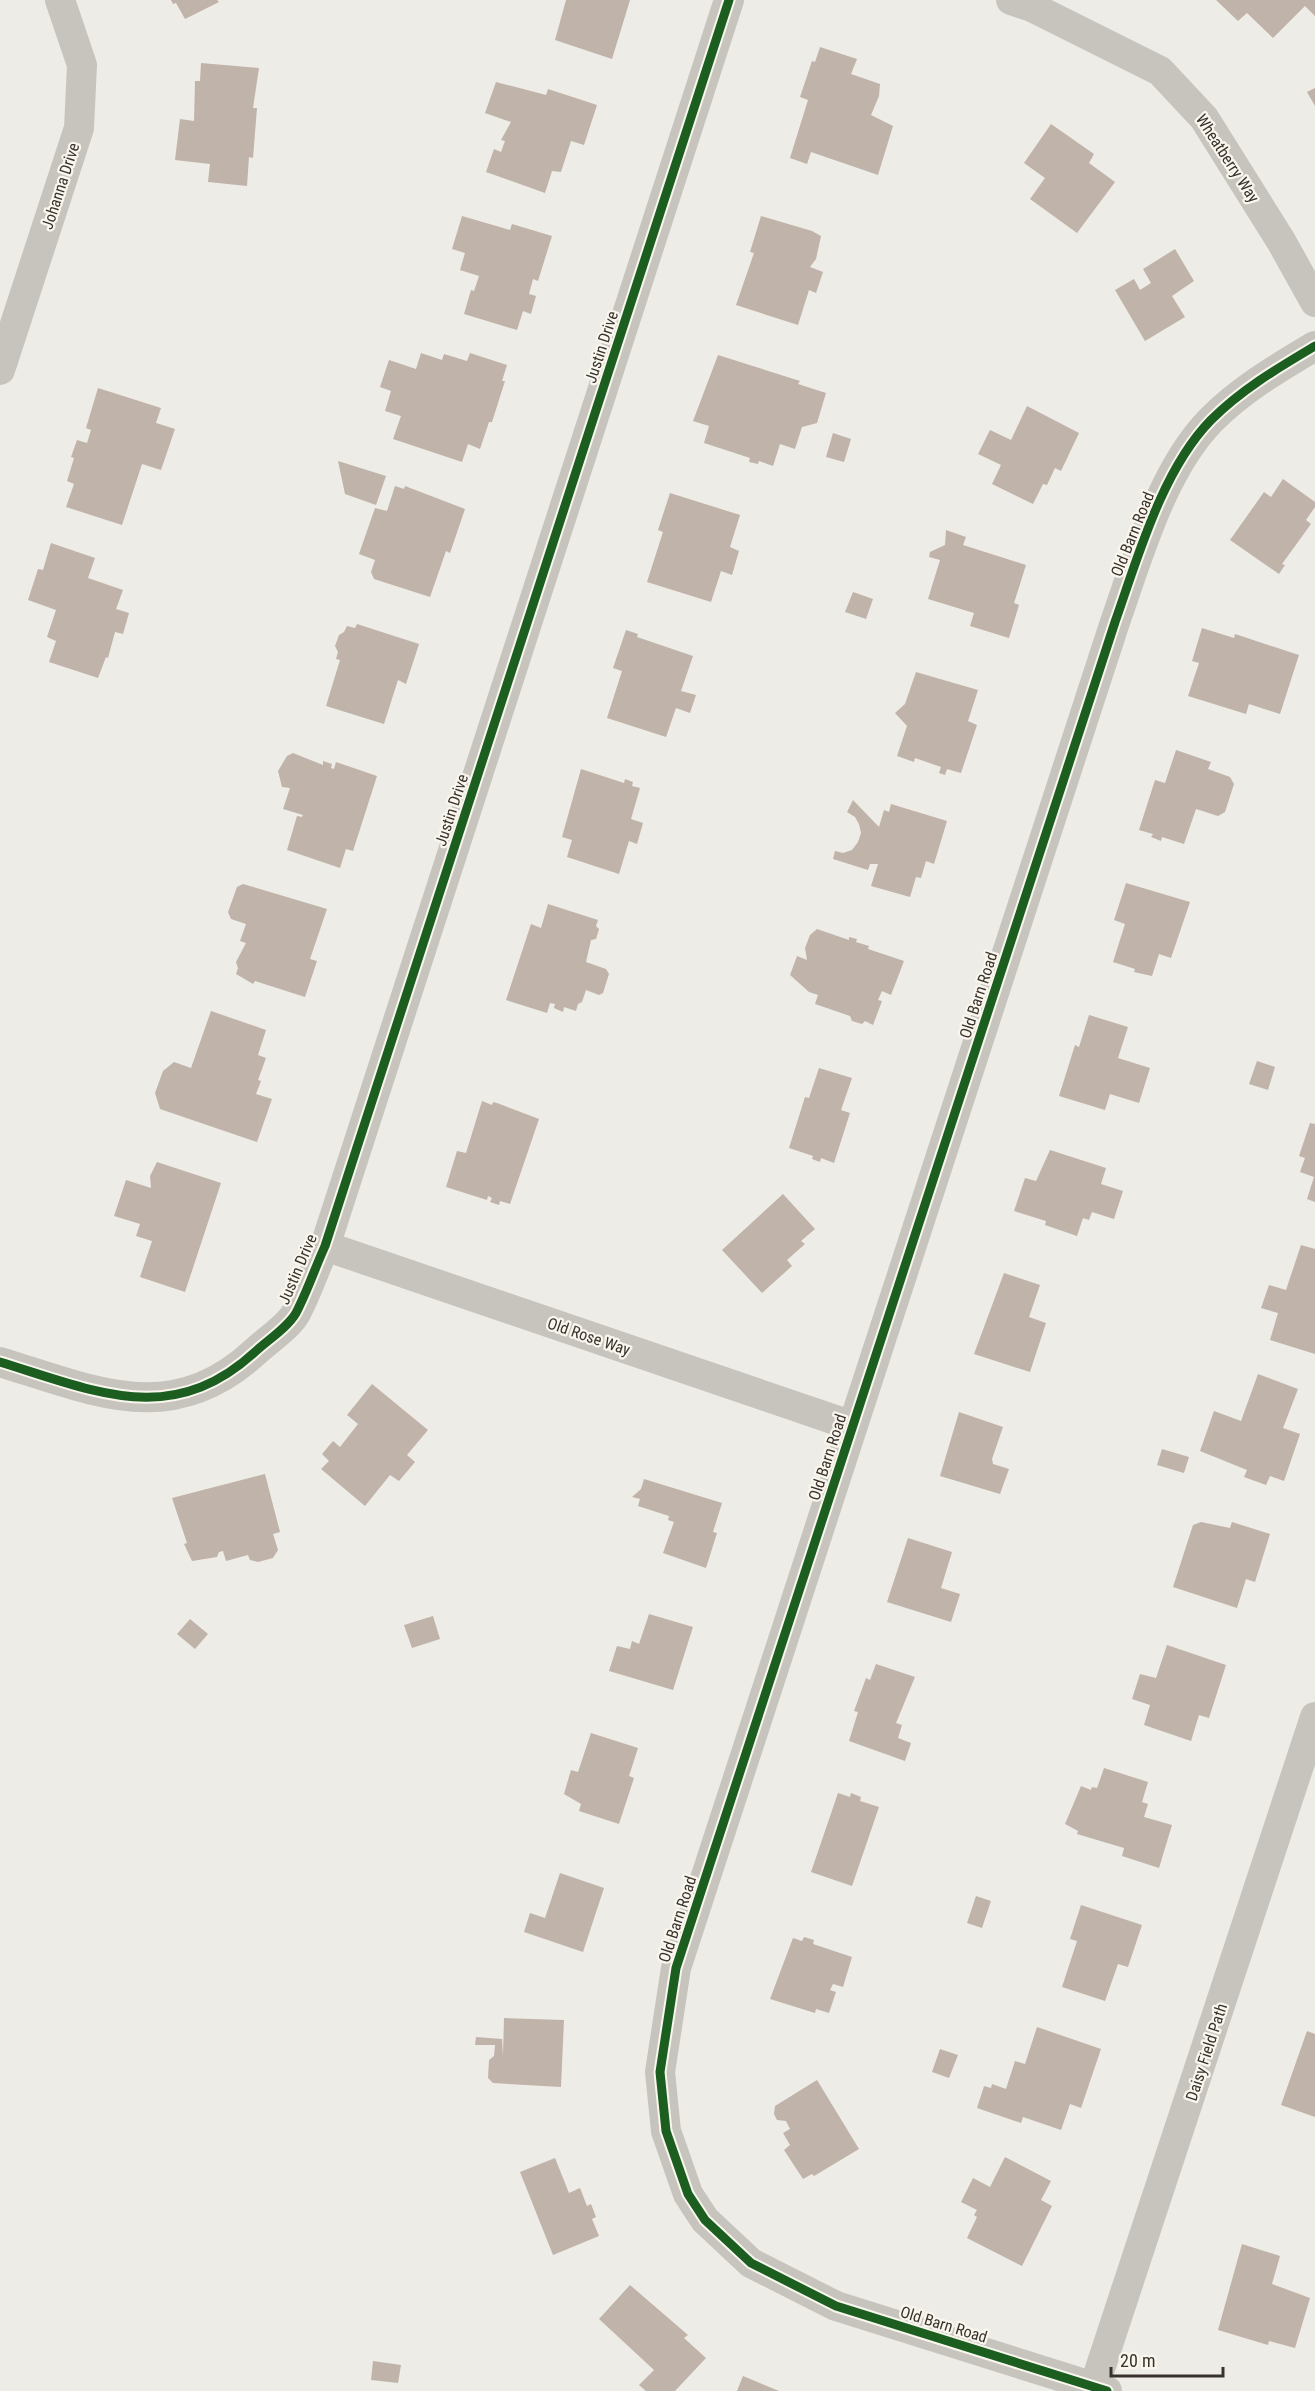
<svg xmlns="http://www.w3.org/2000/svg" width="1315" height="2391" viewBox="0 0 1315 2391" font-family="'Roboto Condensed',sans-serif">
  <rect width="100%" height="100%" fill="#eeece6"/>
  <path fill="#c0b3a9" d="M171 0H217L219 2 185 19 176 3 173 4Z
    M566 0H630L612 59 555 40Z
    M1216 0H1315V16L1305 6 1273 38 1247 13 1238 21Z
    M820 47 857 59 851 74 880 84 879 96 871 115 893 126 878 175 811 152 807 164 790 158 808 100 800 97 812 61 815 62Z
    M201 63 259 68 253 108H257L253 158 249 157 247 186 208 182 210 164 175 160 180 119 194 121 195 81H200Z
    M496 82 546 95 548 89 597 105 584 145 571 141 561 172 552 171 545 193 486 172 494 149 501 152 505 141 501 140 511 122 485 113Z
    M1315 88V106L1307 92Z
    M1051 124 1094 154 1089 163 1115 182 1077 233 1030 199 1045 178 1024 163Z
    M462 216 510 230 512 224 552 236 538 281 533 279 529 294 536 296 531 314 523 311 517 330 464 314 471 290 474 291 479 276 460 270 465 253 452 249Z
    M761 216 812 231 821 236 816 259 810 267 823 272 816 293 809 290 798 325 736 305 754 253 750 252Z
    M1175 249 1194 281 1172 296 1185 317 1145 341 1115 290 1134 279 1140 290 1151 283 1143 269Z
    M421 353 442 360 444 354 467 361 470 353 507 365 502 381H505L492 422H489L480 449 468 444 462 462 393 439 401 416 385 411 391 391 380 387 389 360 416 369Z
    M718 355 800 381 798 384 826 393 817 423 802 427 795 449 780 444 773 466 759 461 758 464 749 462 750 458 704 443 709 426 693 421Z
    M98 388 161 408 156 423 175 429 161 470 142 464 122 525 66 507 74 484 67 481 74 458 71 457 77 440 87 443 91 430 86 428Z
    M1027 406 1079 433 1061 471 1055 468 1047 485 1043 484 1033 504 992 484 1001 465 978 454 990 430 1011 440Z
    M833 433 851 439 844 462 826 457Z
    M338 461 386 476 376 505 345 494Z
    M1283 479 1315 502V507L1306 520 1311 524 1282 564 1285 565 1279 574 1230 540 1264 492 1271 497Z
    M395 486 404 489 405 486 465 509 450 553 446 551 430 597 374 579 371 572 375 560 359 554 375 508 387 511Z
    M670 493 740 515 730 547 739 551 732 575 721 571 711 602 647 582 663 532 658 530Z
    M946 530 966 537 963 545 1026 565 1014 603 1019 605 1009 638 970 626 974 613 928 599 940 560 929 557 930 552 945 545Z
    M51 543 95 558 88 578 123 590 116 609 129 613 123 634 115 632 108 658 106 657 98 678 49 662 56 641 47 637 56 610 28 600 38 569 43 570Z
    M853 592 873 599 866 619 845 612Z
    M357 624 419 644 406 684 398 680 384 724 326 706 340 660 336 659 338 652 335 646 339 635 344 632 347 626 355 628Z
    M1202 628 1234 638 1235 634 1299 655 1280 714 1249 704 1246 714 1188 696 1199 663 1192 661Z
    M626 630 638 634 637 637 693 656 681 691 696 695 690 713 676 708 666 737 607 718 622 671 613 668Z
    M916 672 978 690 968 721 977 725 961 773 947 769 945 775 939 773 941 767 915 758 914 762 897 756 907 726 895 713 905 704Z
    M1176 750 1211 762 1208 769 1230 777 1234 784 1225 812 1218 816 1196 809 1184 844 1162 837 1161 841 1151 837 1153 834 1139 830 1155 780 1165 783Z
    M293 753 323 765V761L332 764 331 768 334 769 336 762 377 776 353 851 346 849 340 868 287 850 297 816 302 817 303 815 283 809 290 788 282 787 278 771 287 756Z
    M581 769 624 783 625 779 633 782 632 786 640 788 631 819 643 823 637 844 629 841 619 874 567 857 572 840 562 837Z
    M853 800 879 827 884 810 889 812 891 804 947 821 934 864 926 861 921 878 916 877 910 897 871 886 878 864H870L868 870 833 859 835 851 843 853 852 850 858 842 861 833 859 824 855 817 847 812Z
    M1126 883 1190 902 1171 958 1159 954 1152 976 1134 972 1135 969 1113 962 1125 924 1114 920Z
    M243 884 327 909 310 959 317 961 305 997 255 981 253 984 236 974 238 968 236 962 246 943 240 941 246 924 231 919 228 912 237 887Z
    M548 904 598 920 596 926 599 929 596 939 591 940 586 962 606 969 609 974 603 993 599 995 586 990 582 1002 578 1004 576 1011 564 1007 563 1012 554 1008 555 1004 550 1003 547 1013 506 1000 531 924 541 928Z
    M817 929 849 940V937L857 939 856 942 869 946 868 949 904 961 891 995 882 991 878 1000 882 1001 873 1025 865 1021 862 1024 852 1021 850 1016 815 1004 818 995 809 992 790 975 797 956 807 960 805 948 810 935Z
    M211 1011 266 1030 258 1055 266 1058 258 1080 261 1081 256 1094 272 1099 257 1142 160 1109 155 1093 163 1071 174 1062 191 1068Z
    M1089 1015 1128 1027 1118 1058 1150 1068 1139 1103 1110 1094 1105 1110 1059 1096 1075 1045 1079 1047Z
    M1257 1061 1275 1067 1268 1090 1249 1084Z
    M819 1068 852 1078 841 1110 850 1113 834 1163 821 1158 820 1162 812 1159 813 1156 789 1148 805 1097 809 1098Z
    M482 1101 492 1105 493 1102 497 1103 539 1119 510 1204 500 1201 499 1205 490 1202 492 1198 488 1196 487 1200 446 1187 457 1151 466 1153Z
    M1310 1123 1315 1124V1202L1307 1199 1314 1177 1300 1172 1305 1158 1299 1156Z
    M1050 1150 1106 1168 1101 1184 1123 1191 1114 1219 1092 1212 1089 1220 1083 1218 1077 1236 1045 1225 1046 1221 1014 1211 1025 1178 1036 1181Z
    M157 1162 221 1183 185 1292 140 1277 152 1241 136 1236 140 1224 114 1216 126 1180 151 1188 150 1176Z
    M783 1194 815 1229 801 1241 805 1244 787 1260 792 1266 762 1293 722 1250Z
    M1301 1245 1315 1249V1354L1270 1340 1278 1313 1261 1308 1269 1285 1286 1290Z
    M1004 1273 1040 1285 1029 1317 1046 1323 1030 1372 974 1354Z
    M1258 1374 1298 1389 1283 1428 1300 1434 1284 1481 1270 1476 1266 1485 1244 1477 1247 1470 1200 1451 1214 1411 1241 1421Z
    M372 1384 428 1430 407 1455 415 1462 399 1481 390 1475 365 1506 321 1469 329 1461 322 1454 333 1441 340 1447 358 1424 347 1415Z
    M959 1412 1003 1427 992 1459 993 1464 1009 1469 1000 1494 940 1476Z
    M1162 1449 1189 1457 1184 1473 1157 1465Z
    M265 1474 280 1532 273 1534 278 1550 273 1558 258 1562 250 1560 248 1555 226 1561 223 1551 219 1552 217 1557 192 1561 184 1544 187 1543 172 1498Z
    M644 1479 722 1503 713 1532 717 1533 706 1568 663 1553 674 1522 668 1520 669 1516 638 1506 640 1499 632 1497 641 1489Z
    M1201 1522 1230 1528 1232 1522 1270 1534 1255 1582 1246 1579 1237 1608 1173 1587 1193 1525Z
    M908 1538 952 1552 941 1588 960 1594 951 1622 887 1602Z
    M649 1614 693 1627 673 1690 609 1671 617 1646 630 1649 632 1641 639 1644Z
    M433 1616 440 1639 412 1648 404 1625Z
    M190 1619 208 1634 195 1649 177 1634Z
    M1167 1645 1226 1665 1209 1718 1199 1715 1191 1741 1144 1725 1150 1705 1132 1699 1140 1674 1156 1678Z
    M876 1664 915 1677 896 1723 902 1725 898 1738 911 1743 905 1761 849 1741 858 1712 854 1711 866 1678 870 1680Z
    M591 1733 638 1748 629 1776 634 1778 619 1824 579 1811 581 1804 564 1794 571 1770 578 1772Z
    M1104 1768 1148 1782 1142 1802 1148 1804 1144 1817 1172 1825 1159 1868 1122 1856 1124 1848 1077 1834 1078 1831 1065 1824 1081 1786 1091 1790 1092 1787 1097 1788Z
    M838 1793 850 1797 851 1793 861 1797 860 1801 879 1807 852 1886 811 1872Z
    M560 1873 604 1888 583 1952 524 1932 530 1913 545 1918Z
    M976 1896 991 1901 982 1928 967 1923Z
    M1081 1905 1142 1925 1128 1967 1118 1964 1105 2001 1062 1987 1077 1941 1070 1939Z
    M804 1937 814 1940 813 1944 852 1957 843 1987 833 1984 830 1990 836 1992 829 2013 816 2009 815 2013 770 1999 793 1938 802 1941Z
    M504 2018 564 2020 561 2087 493 2083 488 2078 489 2060 494 2056 495 2045H475L476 2037 502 2039 503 2056Z
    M1037 2027 1101 2049 1081 2108 1070 2104 1061 2130 1023 2117 1021 2123 977 2108 984 2086 991 2088 992 2084 1006 2089 1015 2061 1025 2064Z
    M1307 2031 1315 2034V2117L1281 2105Z
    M940 2049 958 2055 949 2078 932 2072Z
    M817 2080 859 2149 814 2176 812 2174 803 2179 784 2150 790 2145 783 2133 790 2129 786 2121 777 2120 774 2114 775 2106Z
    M1005 2157 1051 2181 1041 2200 1052 2206 1022 2266 967 2238 977 2217 974 2215 977 2210 961 2202 973 2178 990 2187Z
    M555 2158 569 2193 580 2188 587 2206 591 2204 596 2217 592 2219 599 2236 553 2255 520 2172Z
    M1242 2244 1280 2256 1272 2284 1310 2298 1295 2348 1269 2341 1268 2345 1218 2330Z
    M630 2285 688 2335 684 2338 706 2358 675 2391H646L639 2385 654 2370 599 2319Z
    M373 2361 401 2365 398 2383 371 2380Z
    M743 2376 779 2391H737Z"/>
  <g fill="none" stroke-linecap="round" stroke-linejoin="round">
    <path stroke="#c7c4be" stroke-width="30" d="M1011 0 1032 7 1160 71 1204 118 1281 241 1315 302
      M0 370 79 128 82 65 60 0
      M325 1246 853 1426
      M0 1362C95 1391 172 1429 256 1351 268 1340 288 1327 296 1313 307 1292 315 1268 325 1246L729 0
      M1094 2387 1315 1717
      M1107 2391 836 2306 751 2263 705 2220 688 2194 666 2131 660 2072 676 1968 1115 622C1138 557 1162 470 1211 420 1242 389 1278 368 1315 346"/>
    <defs>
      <path id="cycleway" d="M0 1362C95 1391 172 1429 256 1351 268 1340 288 1327 296 1313 307 1292 315 1268 325 1246L729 0
        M1107 2391 836 2306 751 2263 705 2220 688 2194 666 2131 660 2072 676 1968 1115 622C1138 557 1162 470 1211 420 1242 389 1278 368 1315 346"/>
    </defs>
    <use href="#cycleway" stroke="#f9f6ee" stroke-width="13"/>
    <use href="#cycleway" stroke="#1b5e20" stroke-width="9"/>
  </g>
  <g text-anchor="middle" stroke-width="4.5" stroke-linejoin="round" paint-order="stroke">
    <g font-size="16" fill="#39322c" stroke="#f9f6ee">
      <text transform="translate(1228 158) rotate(57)" y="6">Wheatberry Way</text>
      <text transform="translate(60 186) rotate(-72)" y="6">Johanna Drive</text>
      <text transform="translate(601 347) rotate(-72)" y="6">Justin Drive</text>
      <text transform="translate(1132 534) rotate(-68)" y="6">Old Barn Road</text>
      <text transform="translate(451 810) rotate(-72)" y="6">Justin Drive</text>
      <text transform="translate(978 995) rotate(-72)" y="6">Old Barn Road</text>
      <text transform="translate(297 1269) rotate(-67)" y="6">Justin Drive</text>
      <text transform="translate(589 1336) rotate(19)" y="6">Old Rose Way</text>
      <text transform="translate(827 1457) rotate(-72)" y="6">Old Barn Road</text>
      <text transform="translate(677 1919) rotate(-72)" y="6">Old Barn Road</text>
      <text transform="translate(1206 2052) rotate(-72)" y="6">Daisy Field Path</text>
      <text transform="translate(944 2324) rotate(17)" y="6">Old Barn Road</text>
    </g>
  </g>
  <path d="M1111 2367v9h112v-9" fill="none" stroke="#39322c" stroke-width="3"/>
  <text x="1120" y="2367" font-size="18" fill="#39322c" stroke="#f9f6ee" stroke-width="4.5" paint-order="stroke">20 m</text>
</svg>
